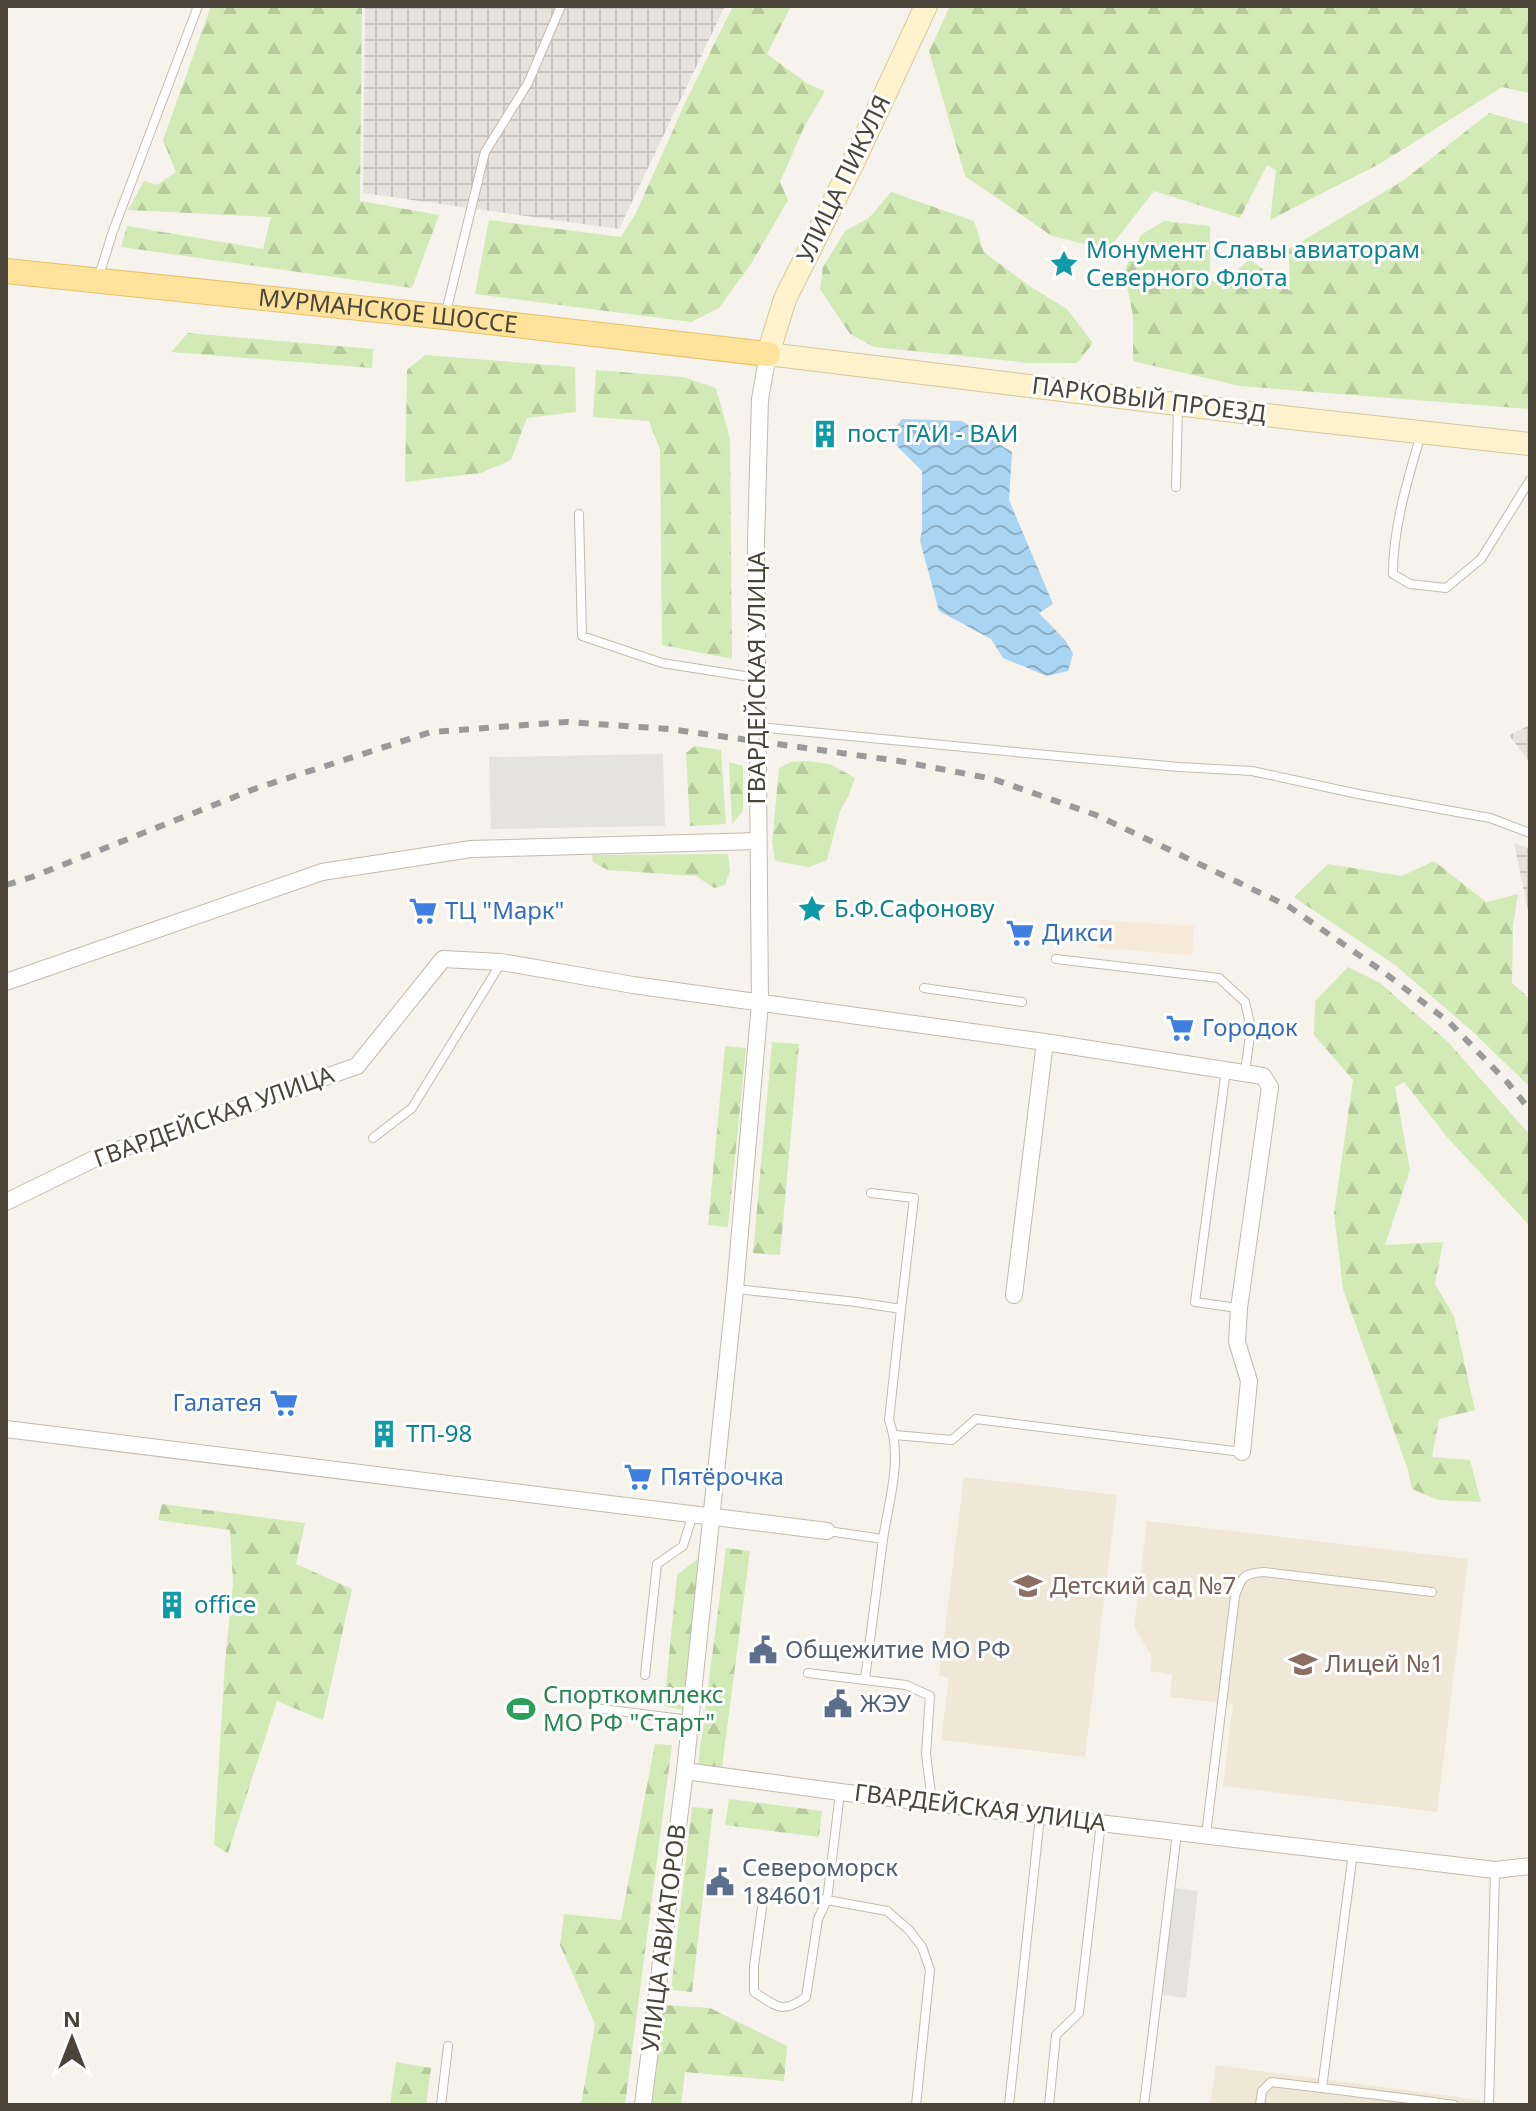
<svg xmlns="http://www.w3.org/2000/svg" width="1536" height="2111" viewBox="0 0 1536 2111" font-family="'Noto Sans',sans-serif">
  <defs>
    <pattern id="industrial-grid" width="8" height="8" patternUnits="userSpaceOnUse" patternTransform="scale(2)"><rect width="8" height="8" fill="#e6e2dd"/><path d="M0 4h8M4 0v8" fill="none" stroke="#c7c3be"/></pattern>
    <pattern id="forest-firs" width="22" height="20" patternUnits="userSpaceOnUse" patternTransform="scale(2)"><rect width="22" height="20" fill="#d2eab5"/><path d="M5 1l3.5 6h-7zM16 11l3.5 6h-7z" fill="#b6ca9c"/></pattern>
    <pattern id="water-waves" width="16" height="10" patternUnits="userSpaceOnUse" patternTransform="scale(2)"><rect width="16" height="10" fill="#a9d4f2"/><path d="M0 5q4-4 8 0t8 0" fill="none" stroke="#8caec5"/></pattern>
  </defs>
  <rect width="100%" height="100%" fill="#f6f3ec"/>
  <path fill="#f7ead8" d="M1100 920 1194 926 1192 955 1098 948Z"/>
  <path fill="url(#industrial-grid)" d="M365 6H725L619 229 363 193Z
    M1530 725V763L1509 735Z
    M1514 843 1530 849V920Z"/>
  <path fill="#efe8d6" d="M964 1477 1117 1495 1085 1757 941 1740 949 1678 939 1676Z
    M1147 1521 1468 1559 1437 1812 1223 1786 1233 1704 1170 1697 1172 1675 1150 1671 1152 1657 1134 1626Z
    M1216 2065 1480 2100V2105H1210Z"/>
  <path fill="url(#forest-firs)" d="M211 6H362L360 201 439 215 412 288 121 247 127 226 263 249 271 217 128 210 144 181 157 185 176 172 163 140Z
    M733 6H791L767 54 808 84 825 91 804 127 780 182 788 200 751 264 719 308 691 322 475 294 489 220 621 237 636 213 685 103Z
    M950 6H1530V93L1502 87 1381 163 1270 220 1276 170 1267 165 1240 218 1154 191 1108 250 1052 236 965 176 929 51Z
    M1489 113 1530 124V409L1240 386 1133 361V315L1124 272 1141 235 1164 221 1210 226V280L1222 284 1250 259 1290 291 1289 249 1404 180Z
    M891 192 974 221 984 252 1028 285 1067 309 1093 343 1077 363H1029L874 347 850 334 820 289 823 267 845 231 869 218Z
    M188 333 373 349 372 368 171 352Z
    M425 355 575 367 576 412 527 418 511 460 481 473 405 482 407 370Z
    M596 370 683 377 716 388 730 439 732 659 662 645 660 450 649 421 593 417Z
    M695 746 721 750 726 824 690 826 686 753Z
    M806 761 830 764 855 778 848 797 840 811 827 860 809 867 775 861 772 842 779 768 791 762Z
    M729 762 743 766V811L732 824Z
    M728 854 730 871 725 885 714 888 696 876 608 870 593 862 592 855Z
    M1434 861 1486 902 1518 894 1513 926 1512 983 1530 999V1087L1472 1031 1395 965 1294 897 1328 864 1402 876Z
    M1348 967 1380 983 1448 1042 1530 1135V1226L1447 1137 1404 1082 1395 1087 1410 1170 1385 1245 1443 1242 1435 1284 1454 1316 1475 1410 1439 1419 1432 1457 1470 1460 1481 1502 1438 1500 1412 1489 1408 1470 1343 1289 1334 1213 1353 1080 1314 1035 1315 1001Z
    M772 1042 799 1044 780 1255 753 1253Z
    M725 1046 746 1048 728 1227 708 1225Z
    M162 1504 305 1523 296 1564 352 1589 323 1720 277 1701 228 1853 214 1845 225 1662 233 1583 230 1530 158 1520Z
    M726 1548 750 1551 722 1767 698 1764Z
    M700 1557 683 1710 664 1706 677 1575Z
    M655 1744 672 1745 625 2105H581L595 2024 560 1945 564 1914 621 1920Z
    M729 1799 822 1811 819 1837 725 1825Z
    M692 1807 713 1809 692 1992 671 1990Z
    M664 2005 710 2008 787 2046 784 2081 685 2072 681 2105H652Z
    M396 2062 431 2068 426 2105H390Z"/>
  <path fill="#e5e3e0" d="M663 754 665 826 491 829 489 757Z
    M1175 1888 1198 1891 1186 1998 1162 1995Z"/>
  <path fill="url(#water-waves)" d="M902 419 962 421 1012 452 1009 500 1053 604 1039 613 1065 640 1073 654 1068 671 1047 676 1003 658 991 639 939 611 920 541 922 529V471L888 437Z"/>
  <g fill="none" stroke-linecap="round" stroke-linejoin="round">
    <defs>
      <path id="service" d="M98 279 113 231 198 6
        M445 316 485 152 528 83 561 6
        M1421 434C1408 479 1393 526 1393 574L1410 584 1446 588 1481 559 1530 480
        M1176 487 1178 407
        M579 514 582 636 662 663 757 678
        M758 727 1025 753 1179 767 1252 771 1358 794 1490 818 1530 833
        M1056 959 1219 978 1245 1002 1251 1028 1245 1072
        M924 988 1022 1002
        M1226 1070 1195 1302 1238 1308
        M373 1138 412 1108 501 963
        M871 1193 914 1198 901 1309
        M736 1289 856 1302 901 1309 889 1420C903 1458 889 1500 883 1539
        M895 1435 952 1440 976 1419 1242 1452
        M828 1531 883 1539 865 1679
        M808 1673 906 1685 930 1696 926 1754 932 1802
        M645 1675 657 1564 683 1546 693 1514
        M594 1708 690 1720
        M840 1793 827 1900 887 1911 909 1930 922 1947 930 1970 916 2105
        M1206 1835 1235 1596C1241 1577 1244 1573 1264 1572L1432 1592
        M764 1893 827 1900 818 1919 806 1997C781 2015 777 2006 754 1992V1966Z
        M1322 2088 1426 2101V2105
        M1426 2101 1454 2105
        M441 2105 448 2046
        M1009 2105 1040 1816
        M1049 2105 1056 2035 1079 2013 1101 1822
        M1144 2105 1177 1833
        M1260 2105 1262 2091 1271 2082 1322 2088 1353 1853
        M1489 2105 1495 1871"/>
      <path id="minor" d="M6 982 322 872 471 849 758 841
        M6 1202 98 1157 357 1066 443 959 501 962 633 985 1045 1042 1263 1076 1270 1087 1239 1308 1237 1342 1249 1381 1242 1452
        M1014 1295 1045 1042
        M6 1429 827 1531
        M685 1771 840 1792 1495 1870 1530 1866
        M643 2105 685 1771 735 1289 760 1003 756 541 760 399 768 354"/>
      <path id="secondary" d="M926 6 853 163 785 299 768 354 1291 418 1530 444"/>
      <g id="primary">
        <path id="s1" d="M6 271 445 317 768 354"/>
      </g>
    </defs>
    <use href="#service" stroke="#c2bbae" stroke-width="10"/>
    <use href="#minor" stroke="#c2bbae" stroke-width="18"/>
    <use href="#secondary" stroke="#d6c79b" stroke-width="24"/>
    <use href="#primary" stroke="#e6c16a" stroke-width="26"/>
    <use href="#service" stroke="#fff" stroke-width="8"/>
    <use href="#minor" stroke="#fff" stroke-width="16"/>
    <use href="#secondary" stroke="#fff3cd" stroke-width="22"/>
    <use href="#primary" stroke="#ffe39c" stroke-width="24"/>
    <path stroke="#9a9a9a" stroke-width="6" stroke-dasharray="10 10" stroke-linecap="butt" d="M6 885 32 877 257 788 431 732 567 722 669 729 899 761 993 779 1096 815 1288 906 1382 971 1449 1022 1508 1083 1530 1110"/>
  </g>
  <defs>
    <symbol id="sight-bare" viewBox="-9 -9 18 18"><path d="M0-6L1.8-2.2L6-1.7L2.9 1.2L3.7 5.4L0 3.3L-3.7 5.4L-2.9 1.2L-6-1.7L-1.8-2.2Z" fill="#0f9aa8" stroke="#fff" stroke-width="2.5" paint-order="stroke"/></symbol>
    <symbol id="building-bare" viewBox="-9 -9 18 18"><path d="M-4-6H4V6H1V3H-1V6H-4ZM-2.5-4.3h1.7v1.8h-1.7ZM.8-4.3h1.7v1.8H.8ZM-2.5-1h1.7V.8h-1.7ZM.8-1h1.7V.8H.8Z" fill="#0f9aa8" stroke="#fff" stroke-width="2.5" paint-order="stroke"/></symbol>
    <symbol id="supermarket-bare" viewBox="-9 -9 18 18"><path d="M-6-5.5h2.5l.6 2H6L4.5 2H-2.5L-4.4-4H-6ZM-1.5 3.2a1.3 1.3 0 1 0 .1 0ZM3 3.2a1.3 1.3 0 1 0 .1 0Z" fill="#3f7fe0" stroke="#fff" stroke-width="2.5" paint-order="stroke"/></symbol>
    <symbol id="school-bare" viewBox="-9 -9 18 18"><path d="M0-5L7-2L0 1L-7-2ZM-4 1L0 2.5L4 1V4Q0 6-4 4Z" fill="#8d6e63" stroke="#fff" stroke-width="2.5" paint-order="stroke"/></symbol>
    <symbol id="civic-bare" viewBox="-9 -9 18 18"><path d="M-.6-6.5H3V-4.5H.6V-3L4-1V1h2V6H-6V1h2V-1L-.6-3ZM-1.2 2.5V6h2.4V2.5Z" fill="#5c6f8a" stroke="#fff" stroke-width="2.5" paint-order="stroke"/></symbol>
    <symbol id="stadium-bare" viewBox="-9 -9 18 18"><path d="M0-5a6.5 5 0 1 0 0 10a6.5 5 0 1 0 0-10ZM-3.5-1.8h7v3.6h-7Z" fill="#2e9e5b" stroke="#fff" stroke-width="2.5" paint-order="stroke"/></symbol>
  </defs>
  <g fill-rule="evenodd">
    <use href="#sight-bare" x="1044" y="244" width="40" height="40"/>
    <use href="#building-bare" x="805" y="414" width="40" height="40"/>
    <use href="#sight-bare" x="792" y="889" width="40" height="40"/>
    <use href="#supermarket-bare" x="403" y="891" width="40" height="40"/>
    <use href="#supermarket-bare" x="1000" y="913" width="40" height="40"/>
    <use href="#supermarket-bare" x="1160" y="1008" width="40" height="40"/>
    <use href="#supermarket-bare" x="264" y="1383" width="40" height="40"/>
    <use href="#building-bare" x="364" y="1414" width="40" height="40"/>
    <use href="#supermarket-bare" x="618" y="1457" width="40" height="40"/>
    <use href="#school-bare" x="1008" y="1566" width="40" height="40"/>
    <use href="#building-bare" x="152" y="1585" width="40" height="40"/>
    <use href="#civic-bare" x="743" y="1630" width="40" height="40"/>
    <use href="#school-bare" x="1283" y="1644" width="40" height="40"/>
    <use href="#civic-bare" x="818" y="1684" width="40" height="40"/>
    <use href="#stadium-bare" x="501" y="1689" width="40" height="40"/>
    <use href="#civic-bare" x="700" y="1862" width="40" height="40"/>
  </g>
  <g text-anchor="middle" stroke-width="6" stroke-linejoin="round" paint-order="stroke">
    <g font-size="24" fill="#4b4439" stroke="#fff">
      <text transform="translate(844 179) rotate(-64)" y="8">УЛИЦА ПИКУЛЯ</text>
      <text dy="8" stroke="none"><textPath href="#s1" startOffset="384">МУРМАНСКОЕ ШОССЕ</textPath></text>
      <text transform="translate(1149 400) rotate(7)" y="8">ПАРКОВЫЙ ПРОЕЗД</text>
      <text transform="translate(757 678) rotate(-90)" y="8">ГВАРДЕЙСКАЯ УЛИЦА</text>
      <text transform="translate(214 1117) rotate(-20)" y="8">ГВАРДЕЙСКАЯ УЛИЦА</text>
      <text transform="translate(980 1808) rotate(7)" y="8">ГВАРДЕЙСКАЯ УЛИЦА</text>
      <text transform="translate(664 1938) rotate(-83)" y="8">УЛИЦА АВИАТОРОВ</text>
    </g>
    <g font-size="24" fill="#0d838f" stroke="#fff" text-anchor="start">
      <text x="1086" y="258">Монумент Славы авиаторам<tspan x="1086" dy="28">Северного Флота</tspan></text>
      <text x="847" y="442">пост ГАИ - ВАИ</text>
      <text x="834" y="917">Б.Ф.Сафонову</text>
      <text x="406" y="1442">ТП-98</text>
      <text x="194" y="1613">office</text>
    </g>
    <g font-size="24" fill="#366cbe" stroke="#fff" text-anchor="start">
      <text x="445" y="919">ТЦ "Марк"</text>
      <text x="1042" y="941">Дикси</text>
      <text x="1202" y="1036">Городок</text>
      <text x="262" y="1411" text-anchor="end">Галатея</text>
      <text x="660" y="1485">Пятёрочка</text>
    </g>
    <g font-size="24" fill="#785e54" stroke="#fff" text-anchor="start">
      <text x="1050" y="1594">Детский сад №7</text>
      <text x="1325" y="1672">Лицей №1</text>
    </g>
    <g font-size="24" fill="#4e5e75" stroke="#fff" text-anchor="start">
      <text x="785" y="1658">Общежитие МО РФ</text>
      <text x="860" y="1712">ЖЭУ</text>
      <text x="742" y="1876">Североморск<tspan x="742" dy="28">184601</tspan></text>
    </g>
    <g font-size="24" fill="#27864d" stroke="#fff" text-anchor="start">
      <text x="543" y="1703">Спорткомплекс<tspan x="543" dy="28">МО РФ "Старт"</tspan></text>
    </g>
  </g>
  <rect width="1536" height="2111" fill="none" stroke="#4b4439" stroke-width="16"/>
  <g transform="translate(72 2039)" stroke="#ffffff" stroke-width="6" paint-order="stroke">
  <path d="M0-6L14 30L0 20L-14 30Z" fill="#4b4439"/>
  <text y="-12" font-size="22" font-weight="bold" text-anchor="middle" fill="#4b4439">N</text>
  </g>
</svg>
